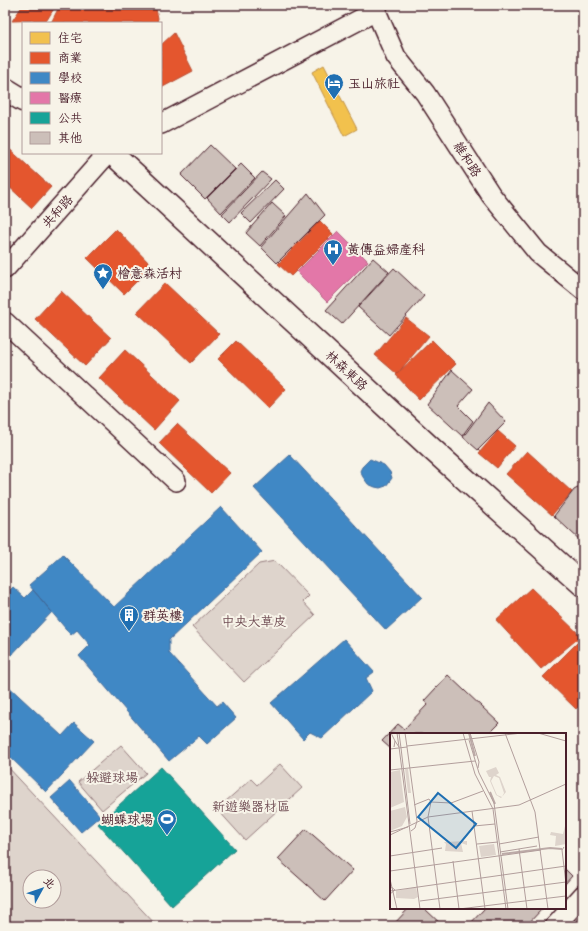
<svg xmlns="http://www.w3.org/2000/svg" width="588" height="931" viewBox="0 0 588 931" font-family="Itim,'LXGW WenKai TC',sans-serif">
  <rect width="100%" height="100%" fill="#f7f3e8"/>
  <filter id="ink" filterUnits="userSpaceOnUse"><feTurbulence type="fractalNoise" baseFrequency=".025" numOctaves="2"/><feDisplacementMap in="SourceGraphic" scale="8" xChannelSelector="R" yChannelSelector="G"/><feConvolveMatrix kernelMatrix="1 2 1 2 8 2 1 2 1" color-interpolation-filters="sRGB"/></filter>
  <g filter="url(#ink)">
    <path fill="#ded4cc" stroke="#947a7c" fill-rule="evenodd" d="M275 561 309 596 303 602 315 615 244 682 192 627 259 564Z
      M121 745 146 773 102 810 78 782Z
      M5 764 157 926H5ZM30 877H54V901H30Z
      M280 764 302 788 245 840 217 809 251 779 257 785Z"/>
    <path fill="#f2c14e" stroke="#c09044" d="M324 65 357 129 344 136 312 72Z"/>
    <path fill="#e4572e" stroke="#b6462d" d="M23 5H56L47 20 12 21Z
      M60 5H155L158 18 157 23H51Z
      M174 33 193 71 161 88V45Z
      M5 145 51 187 32 208 5 183Z
      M320 221 333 234 291 276 278 264Z
      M116 229 152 266 124 294 87 258Z
      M165 283 219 334 191 363 137 312Z
      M61 291 111 338 85 366 35 319Z
      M406 318 429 336 397 374 375 355Z
      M432 340 456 364 419 400 396 375Z
      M236 341 286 389 268 408 218 359Z
      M125 350 180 401 154 430 99 378Z
      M177 424 230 473 211 493 159 443Z
      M498 431 515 446 497 468 479 453Z
      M527 451 572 492 552 515 506 474Z
      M531 588 581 636 541 669 496 620Z
      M583 637V702L576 709 543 677Z"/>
    <path fill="#3f88c5" stroke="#426897" d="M290 455 422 597 386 630 254 488Z
      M370 459 384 465 390 472 392 478 386 486 380 488 375 487 368 484 363 477 360 471 362 467Z
      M221 507 262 552 169 640V653L217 706 222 702 236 718 207 744 199 736 169 761 79 656 90 645 77 630 71 635 29 585 63 555 114 607Z
      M13 587 25 598 33 590 52 612 5 662V595Z
      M344 639 374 672 366 678 372 691 322 738 310 732 303 739 271 703Z
      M5 683 62 736 74 723 94 741 46 792 5 752Z
      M70 781 100 816 81 832 51 798Z"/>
    <path fill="#e377a8" stroke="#b55d82" d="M338 231 368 261 327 302 297 272Z"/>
    <path fill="#17a398" stroke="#267b77" d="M161 767 235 849 172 906 98 824Z"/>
    <path fill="#ccbfb9" stroke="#4a1f2b" d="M210 145 235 169 205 199 181 175Z
      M241 164 255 178 221 213 207 198Z
      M262 172 271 179 230 222 222 214Z
      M275 180 284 189 251 223 241 213Z
      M308 193 325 215 277 263 261 247Z
      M272 203 286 216 260 246 246 233Z
      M373 258 389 272 342 324 326 310Z
      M394 268 424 296 389 335 358 307Z
      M452 370 473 389 458 406 473 421 462 436 427 404Z
      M488 403 506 422 478 450 463 437Z
      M583 485V543L554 516 574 490Z
      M448 675 499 723 488 734H391V749L382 741 398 724 404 729 428 704 424 701Z
      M306 829 353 870 325 901 278 859Z
      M565 869 572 876 565 884Z
      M409 908H424L443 926H392Z
      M485 908H543L526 926H468Z"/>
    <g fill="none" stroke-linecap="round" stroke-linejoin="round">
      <defs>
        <path id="street" d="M376 11 396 57 425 93 491 195 538 253 583 290
          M161 124 376 11 378 5
          M5 269 108 153
          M5 322 176 481
          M555 926 583 895"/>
        <path id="secondary" d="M5 89 23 100
          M112 153 433 450 583 585"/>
      </defs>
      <use href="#street" stroke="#4a1f2b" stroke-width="22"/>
      <use href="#secondary" stroke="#4a1f2b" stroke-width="25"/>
      <use href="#street" stroke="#f7f3e8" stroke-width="19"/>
      <use href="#secondary" stroke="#f7f3e8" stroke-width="22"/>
    </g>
  </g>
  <defs>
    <symbol id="hotel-pin" viewBox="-11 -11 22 30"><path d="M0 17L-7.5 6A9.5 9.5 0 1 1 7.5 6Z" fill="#1f6fb2" stroke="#f7f3e8"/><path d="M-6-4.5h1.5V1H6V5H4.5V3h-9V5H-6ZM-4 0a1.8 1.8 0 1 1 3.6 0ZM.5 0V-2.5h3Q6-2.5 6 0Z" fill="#fff"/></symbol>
    <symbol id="hospital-pin" viewBox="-11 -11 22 30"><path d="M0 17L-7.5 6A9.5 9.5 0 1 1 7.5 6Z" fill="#1f6fb2" stroke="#f7f3e8"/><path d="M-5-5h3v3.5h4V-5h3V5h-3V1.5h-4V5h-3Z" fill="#fff"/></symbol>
    <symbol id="sight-pin" viewBox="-11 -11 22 30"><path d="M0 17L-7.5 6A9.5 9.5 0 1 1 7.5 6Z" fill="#1f6fb2" stroke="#f7f3e8"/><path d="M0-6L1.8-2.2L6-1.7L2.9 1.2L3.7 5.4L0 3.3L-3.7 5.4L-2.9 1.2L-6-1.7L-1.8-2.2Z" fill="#fff"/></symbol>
    <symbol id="building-pin" viewBox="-11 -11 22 30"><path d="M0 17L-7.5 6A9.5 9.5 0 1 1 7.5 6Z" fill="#1f6fb2" stroke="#f7f3e8"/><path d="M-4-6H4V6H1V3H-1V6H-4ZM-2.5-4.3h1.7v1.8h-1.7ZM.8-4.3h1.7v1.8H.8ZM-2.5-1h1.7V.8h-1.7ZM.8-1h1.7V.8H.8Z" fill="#fff"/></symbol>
    <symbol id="stadium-pin" viewBox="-11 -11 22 30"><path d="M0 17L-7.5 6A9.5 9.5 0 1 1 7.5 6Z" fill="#1f6fb2" stroke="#f7f3e8"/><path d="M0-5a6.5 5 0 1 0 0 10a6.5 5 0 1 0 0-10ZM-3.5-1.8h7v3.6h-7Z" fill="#fff"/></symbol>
  </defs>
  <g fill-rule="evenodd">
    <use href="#hotel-pin" x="323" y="72" width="22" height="30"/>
    <use href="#hospital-pin" x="322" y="238" width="22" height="30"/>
    <use href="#sight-pin" x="92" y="262" width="22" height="30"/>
    <use href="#building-pin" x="118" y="604" width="22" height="30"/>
    <use href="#stadium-pin" x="156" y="808" width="22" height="30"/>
  </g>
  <g text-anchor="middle" stroke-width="4" stroke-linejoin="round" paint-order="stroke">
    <g font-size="13" fill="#4a1f2b" stroke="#f7f3e8" text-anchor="start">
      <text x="348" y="88">玉山旅社</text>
      <text x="347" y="254">黃傳益婦產科</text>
      <text x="117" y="278">檜意森活村</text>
      <text x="143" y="620">群英樓</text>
      <text x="153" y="824" text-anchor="end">蝴蝶球場</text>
    </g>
    <g font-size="13" fill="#4a1f2b" stroke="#f7f3e8">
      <text transform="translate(468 159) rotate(57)" y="5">維和路</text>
      <text transform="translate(57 211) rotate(-48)" y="5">共和路</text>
      <text transform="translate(347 370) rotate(43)" y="5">林森東路</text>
    </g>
    <g font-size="13" fill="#6f4c53" stroke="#f7f3e8">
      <text x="254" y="626">中央大草皮</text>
      <text x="112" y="782">躲避球場</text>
      <text x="251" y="811">新遊樂器材區</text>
    </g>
  </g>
  <g transform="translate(390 733)">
    <rect width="176" height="176" fill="#f7f3e8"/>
    <path d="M106 34 109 40 106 42 110 44 116 59 111 65 106 62 100 48 101 44H99L96 38ZM104 43 109 45 114 60 112 64 107 62 101 48ZM15 36H18L21 60H18ZM10 37 14 69 0 75V39ZM15 74 17 84 12 93 0 98V78ZM176 89V111L165 113 166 103 160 102 161 99 173 101ZM77 108V112L71 110 73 119 55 118 56 111 54 109ZM104 111 106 122 91 124 89 113ZM26 154 28 164 24 166 6 165V158Z" fill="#ded4cc" fill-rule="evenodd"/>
    <path fill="none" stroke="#bcaaa7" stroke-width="2" d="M79 0 85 23M100 59 105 71M112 121 160 115 172 116"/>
    <path fill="none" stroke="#b29e9c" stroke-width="1" d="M1 0 5 8 4 14M7 0 9 14M9 0 11 15M73 0 85 41 103 76 116 176M80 0 89 29 88 35M115 0 145 79 158 176M148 0 176 8M79 7 89 40 104 70 118 176M5 8 9 14 30 176M17 13 132 0M17 14 27 88M11 15 20 91M0 16 17 14 15 0M0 37 85 28M41 69 61 70 93 58M24 72 39 66 41 69 38 84 50 176M82 78 95 176M84 93 105 91M21 98 25 95 27 88M0 99 18 94M0 102 38 84 129 72 176 51M87 111 108 109M109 111 149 104M174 114 172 117 176 151M129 116 137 176M110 119 147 113M0 123 52 115M63 128 69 176M0 138 151 117M0 146 7 176M0 158 176 133M0 161 5 157 0 153M30 168 176 149M69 176 176 163"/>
    <path fill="#1f6fb2" fill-opacity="0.15" stroke="#1f6fb2" stroke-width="2" d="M48 60 86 91 66 115 28 84Z"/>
    <rect width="176" height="176" fill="none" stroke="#4a1f2b" stroke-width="2"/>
  </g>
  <rect width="588" height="931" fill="none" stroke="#f7f3e8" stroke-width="20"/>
  <rect x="10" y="10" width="568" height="911" fill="none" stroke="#4a1f2b" stroke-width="1.5" filter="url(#ink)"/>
  <rect x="22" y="22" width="140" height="132" fill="#f7f3e8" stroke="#b29e9c"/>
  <rect x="30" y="32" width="20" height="12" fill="#f2c14e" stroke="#b29e9c"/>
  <text x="58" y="42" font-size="12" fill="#4a1f2b">住宅</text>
  <rect x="30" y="52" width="20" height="12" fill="#e4572e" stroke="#b29e9c"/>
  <text x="58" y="62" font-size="12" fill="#4a1f2b">商業</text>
  <rect x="30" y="72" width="20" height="12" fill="#3f88c5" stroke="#b29e9c"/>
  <text x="58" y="82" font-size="12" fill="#4a1f2b">學校</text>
  <rect x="30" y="92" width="20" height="12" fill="#e377a8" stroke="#b29e9c"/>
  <text x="58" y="102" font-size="12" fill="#4a1f2b">醫療</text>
  <rect x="30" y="112" width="20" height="12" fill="#17a398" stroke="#b29e9c"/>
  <text x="58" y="122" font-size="12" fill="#4a1f2b">公共</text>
  <rect x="30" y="132" width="20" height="12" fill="#ccbfb9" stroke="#b29e9c"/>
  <text x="58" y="142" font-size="12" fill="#4a1f2b">其他</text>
  <g transform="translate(42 889) rotate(50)"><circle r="19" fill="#f7f3e8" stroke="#b29e9c"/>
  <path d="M0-3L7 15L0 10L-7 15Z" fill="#1f6fb2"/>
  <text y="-6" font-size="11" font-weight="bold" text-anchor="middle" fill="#4a1f2b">北</text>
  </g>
</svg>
